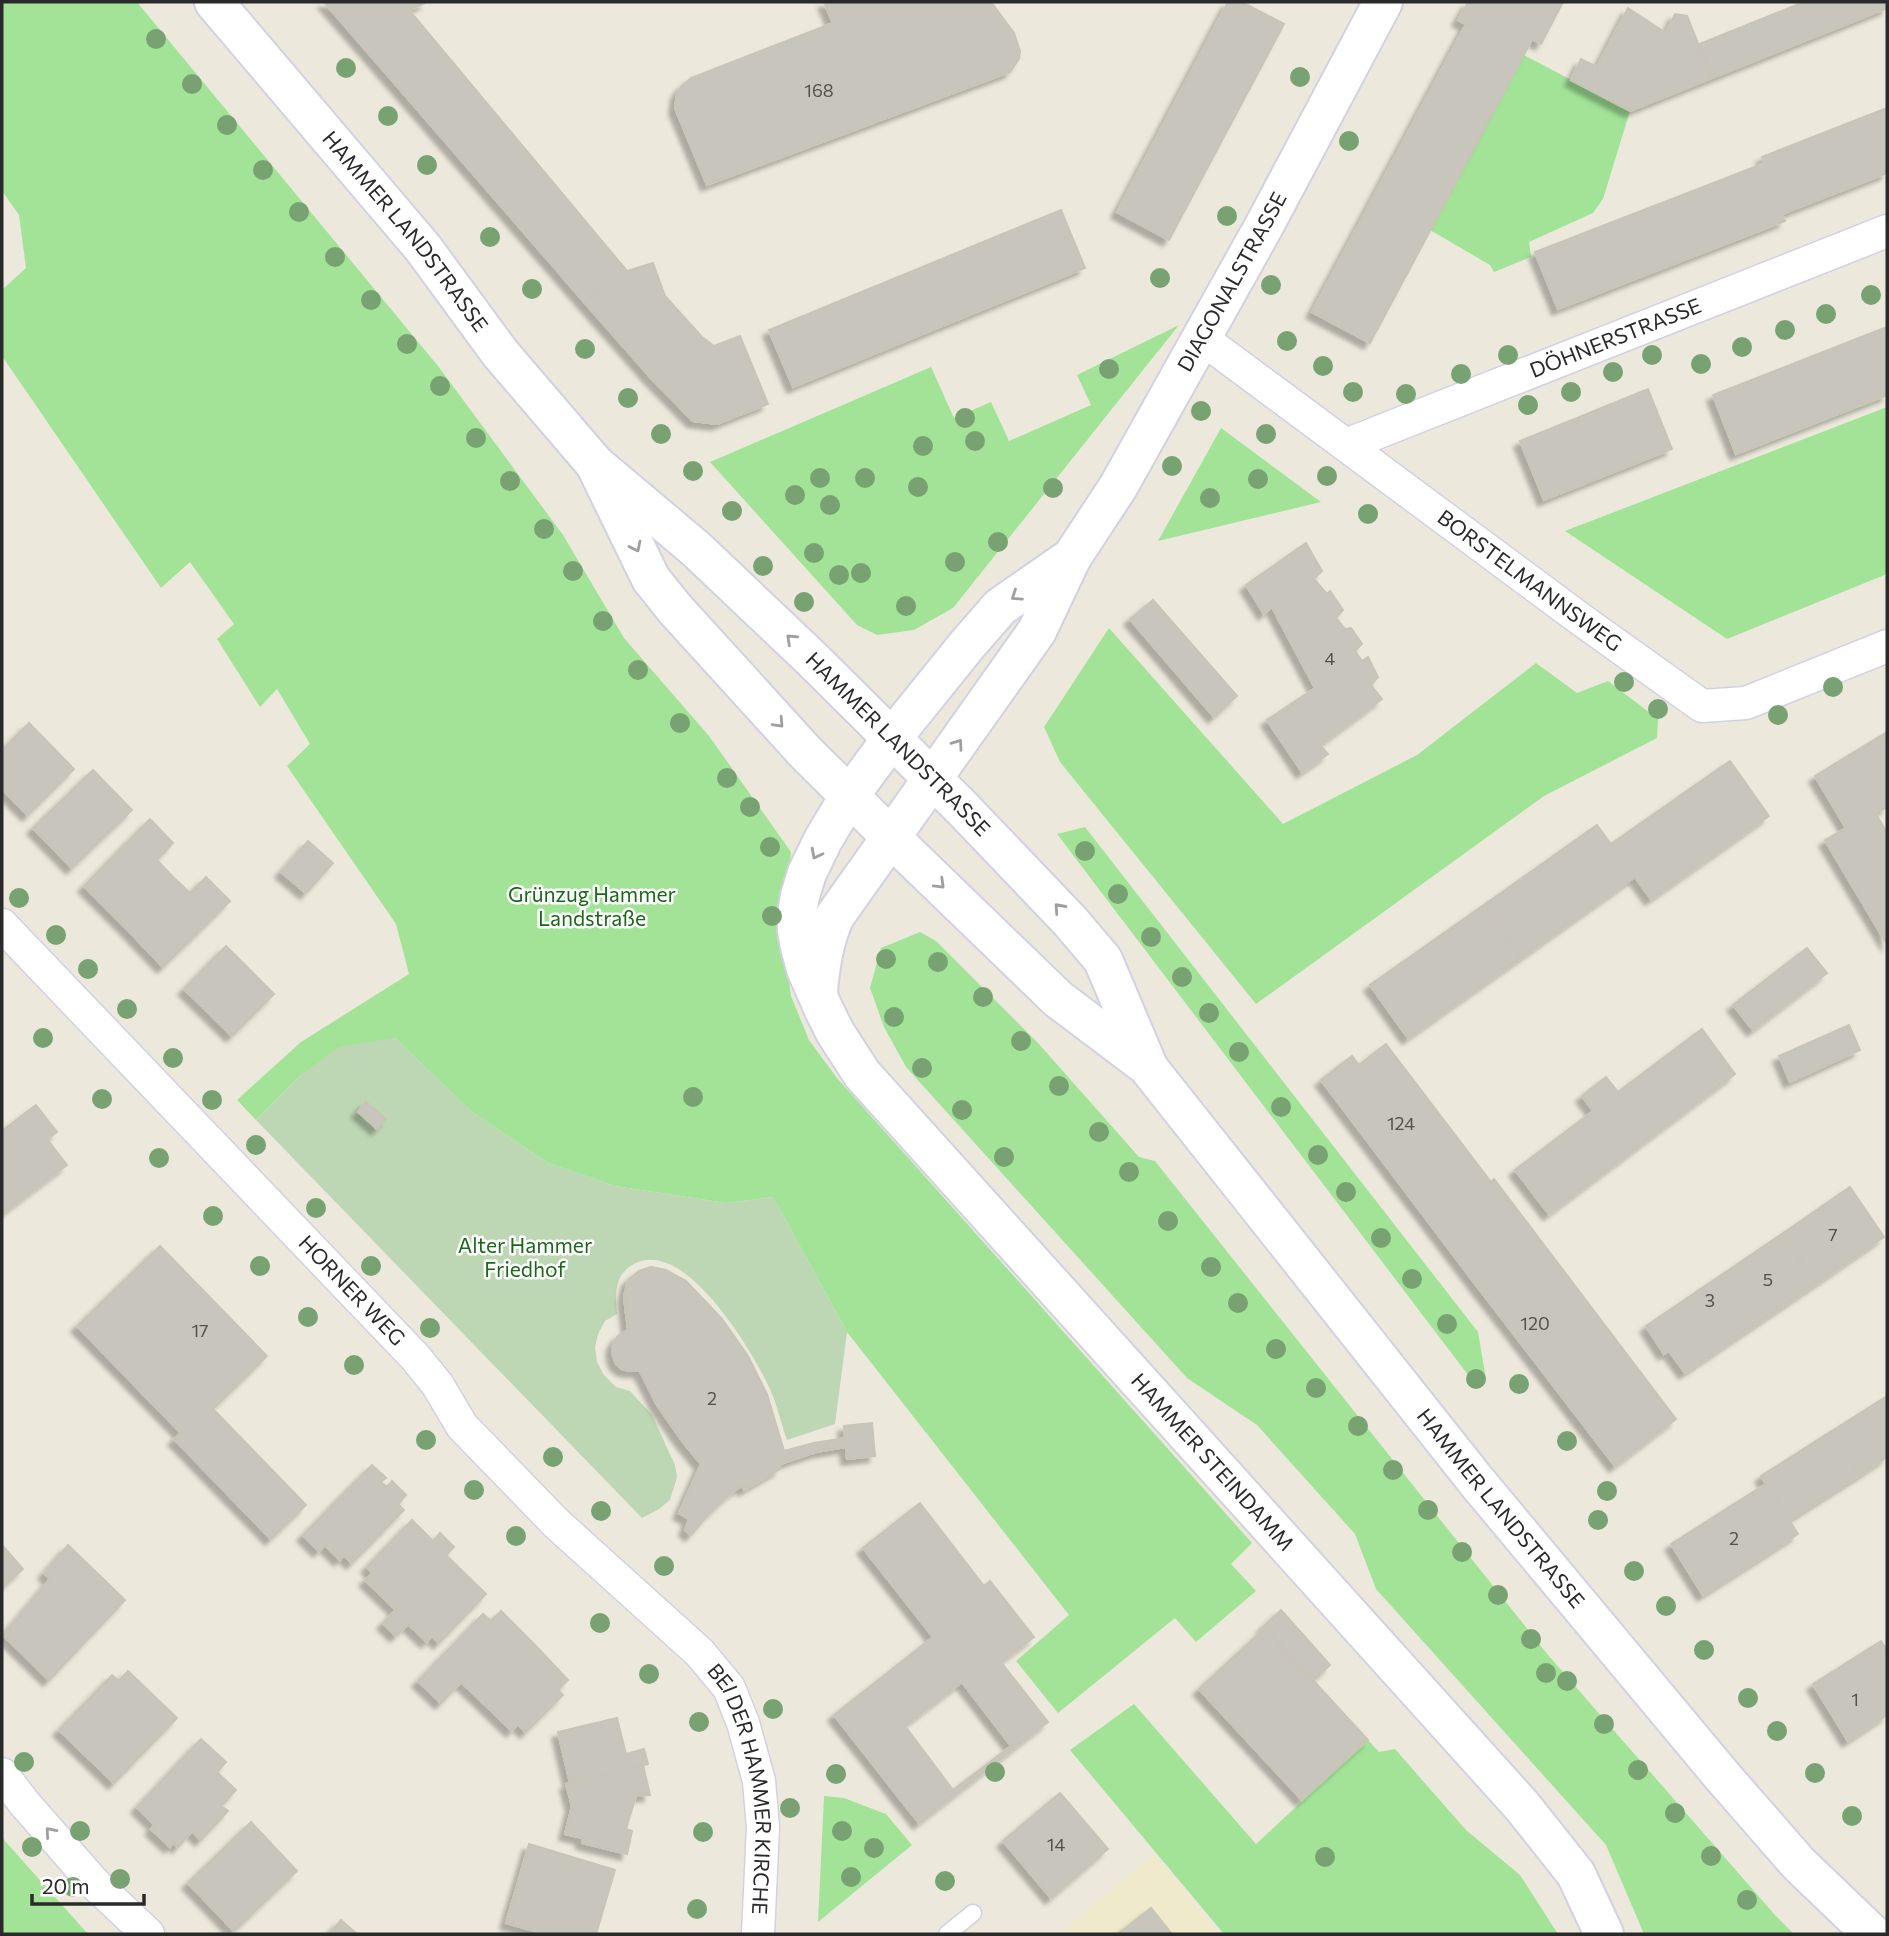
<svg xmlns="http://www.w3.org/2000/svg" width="1889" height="1936" viewBox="0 0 1889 1936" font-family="Commissioner,sans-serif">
  <defs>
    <filter id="shadow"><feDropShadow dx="-6" dy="6" stdDeviation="2" flood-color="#0004"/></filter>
  </defs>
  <rect width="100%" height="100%" fill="#ece9dc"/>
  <path fill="#eeeacb" d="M1154 1853 1220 1934H1060Z"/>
  <path fill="#a2e398" d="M2 2H137L438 366 563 535 624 638 709 736 791 852 784 943 791 996 809 1040 837 1078 1252 1543 1231 1564 1256 1591 1196 1642 1175 1618 1058 1713 1016 1661 1069 1615 847 1332 773 1197 726 1203 615 1186 548 1163 472 1112 395 1038 301 1075 256 1120 237 1100 301 1042 409 974 396 924 287 766 310 744 277 689 260 707 217 639 234 624 190 562 161 588 2 356V290L26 268 19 215 2 191Z
    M1524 55 1630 111 1603 199 1593 213 1529 242 1531 257 1494 272 1490 265 1430 230Z
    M1179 325 953 608 914 630 877 635 857 625 710 462 931 367 954 418 991 402 1009 441 1091 405 1077 375Z
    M1887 407V574L1727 639 1565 531Z
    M1221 428 1321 502 1158 541Z
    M1109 628 1283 824 1417 755 1536 663 1577 693 1608 681 1658 719 1657 738 1544 796 1256 1004 1060 762 1044 727Z
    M1085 827 1478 1332 1486 1379 1478 1388 1057 834Z
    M920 932 936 941 1038 1043 1139 1157 1155 1161 1548 1655 1775 1915 1794 1934H1644L1606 1845 1376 1589 1355 1534 1257 1425 1187 1378 906 1067 884 1027 870 988 881 948Z
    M1134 1704 1256 1844 1368 1740 1379 1752 1395 1749 1466 1830 1520 1875 1558 1934H1224L1070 1750Z
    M824 1796 844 1798 886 1814 912 1845 818 1922Z
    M2 1836 5 1841 88 1934H2Z"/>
  <path fill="#bdd6b3" d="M395 1038 472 1112 548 1163 615 1186 726 1203 773 1197 847 1332 835 1424 787 1440C781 1423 777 1405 770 1389 753 1352 686 1239 636 1263 614 1273 615 1294 617 1314L605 1321 598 1334 595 1347 597 1362 604 1375 616 1387 630 1391 652 1415 675 1465 677 1477 670 1500 659 1509 642 1518 256 1120 301 1075 338 1047Z"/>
  <path fill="#c8c5bc" stroke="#c8c5b6" stroke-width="2" fill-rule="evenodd" filter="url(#shadow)" d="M324 2H427L409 10 627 271 612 278 585 303Z
    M824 2H991L1014 33 1020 51 1019 59 1010 72 707 185 675 108 677 94 681 87 691 78 833 23Z
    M1228 2H1242L1284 24 1169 240 1117 212Z
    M1468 2H1563L1541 44 1532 39 1524 55 1458 20Z
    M1804 2H1887V8L1712 78 1697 45Z
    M1628 8 1666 33 1675 14 1687 16 1712 78 1630 111 1571 80 1581 59 1597 67Z
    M1466 24 1524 55 1370 343 1312 312Z
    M1887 108V173L1782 214 1785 221 1558 309 1535 252 1765 163 1762 157Z
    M1061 210 1085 268 793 387 769 330Z
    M653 263 665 296 701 336 714 346 740 336 768 404 717 424 693 421 651 378 585 303 612 278 627 271Z
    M1887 327V395L1736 454 1713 395Z
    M1648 389 1672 449 1544 500 1520 441Z
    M1306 543 1322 571 1314 579 1327 594 1330 591 1343 610 1336 618 1345 629 1351 628 1362 644 1355 651 1362 661 1368 657 1378 677 1371 685 1382 699 1320 745 1328 754 1302 772 1267 720 1315 688 1272 607 1264 614 1246 585Z
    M1153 600 1237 696 1214 717 1130 619Z
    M29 723 74 769 28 815 2 789V750Z
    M1887 732V807L1876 814 1887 833V944L1825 840 1846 828 1815 776Z
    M1730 761 1769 816 1651 899 1611 844Z
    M93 770 132 810 72 868 33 828Z
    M150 819 173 843 157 860 173 877 124 926 84 886Z
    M1597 825 1635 877 1521 958 1484 905Z
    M308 841 333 863 306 893 281 872Z
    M173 877 190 893 206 877 230 901 163 967 124 926Z
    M1484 905 1521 958 1408 1038 1370 985Z
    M226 946 274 994 232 1036 184 989Z
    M1807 948 1827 973 1753 1030 1733 1005Z
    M1849 1025 1860 1050 1790 1082 1779 1056Z
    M1702 1029 1735 1074 1549 1214 1515 1170 1593 1111 1582 1096 1606 1077 1618 1092Z
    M1386 1044 1491 1182 1494 1179 1538 1237 1476 1285 1321 1080 1352 1056 1359 1065Z
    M366 1102 386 1119 377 1129 358 1112Z
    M36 1105 57 1132 47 1139 67 1165 2 1214V1131Z
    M1850 1187 1884 1237 1816 1284 1782 1234Z
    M1782 1234 1816 1284 1754 1326 1720 1276Z
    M1538 1237 1676 1419 1615 1466 1476 1285Z
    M160 1246 267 1356 213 1409 306 1505 271 1539 174 1439 181 1433 77 1326Z
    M651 1267 666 1270 686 1281 722 1319 748 1356 767 1394 784 1451 814 1443 845 1438 844 1426 872 1423 875 1456 847 1459 846 1447 816 1452 783 1463 779 1465 780 1469 744 1490 743 1485 729 1495 707 1516 691 1535 685 1530 689 1519 679 1513 701 1464 682 1441 657 1405 640 1371H629L622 1369 616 1364 613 1356 612 1348 614 1342 618 1336 628 1330 624 1297 628 1280 639 1271Z
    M1720 1276 1754 1326 1685 1373 1669 1351 1664 1354 1646 1326Z
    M1887 1396V1457L1860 1475 1832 1431Z
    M1832 1431 1860 1475 1789 1520 1761 1476Z
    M372 1465 386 1478 381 1482 387 1487 392 1481 406 1495 398 1504 404 1510 352 1563 344 1555 340 1560 325 1545 319 1551 303 1535Z
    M1766 1484 1798 1534 1703 1595 1671 1544Z
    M920 1503 984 1586 990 1581 1034 1637 1001 1662 1048 1722 919 1823 834 1715 933 1637 863 1548ZM962 1682 1011 1746 953 1790 905 1726Z
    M412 1520 433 1541 440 1533 454 1547 446 1555 448 1557 396 1610 365 1580 373 1573 367 1567Z
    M2 1545 23 1569 2 1588Z
    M68 1545 125 1600 49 1680 3 1635 50 1579 44 1573Z
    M448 1557 486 1594 439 1643 432 1636 427 1642 408 1624 396 1636 383 1623Z
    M1281 1610 1330 1665 1313 1681 1263 1627Z
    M501 1611 535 1645 480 1700 461 1682 441 1703 418 1681 483 1614 491 1621Z
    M1265 1628 1368 1740 1302 1800 1199 1689Z
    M1881 1641 1887 1650V1715L1848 1741 1813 1684Z
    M535 1645 568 1680 558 1690 563 1695 526 1732 518 1724 512 1731 480 1700Z
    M128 1671 177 1718 114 1783 59 1730 112 1675 119 1681Z
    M617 1718 626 1754 644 1749 648 1764 570 1783 558 1732Z
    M201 1739 226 1762 217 1772 236 1790 221 1806 228 1811 201 1840 192 1831 178 1847 173 1843 170 1847 151 1829 155 1825 137 1807Z
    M643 1765 650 1795 636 1796 626 1829 632 1831 627 1854 582 1843V1838L565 1834 572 1806 566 1784Z
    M1060 1793 1108 1849 1051 1898 1003 1841Z
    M251 1822 297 1871 234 1931 188 1883Z
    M529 1844 615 1870 596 1934H545L506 1923Z
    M1151 1908 1172 1934H1118Z
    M341 1920 357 1934H329Z"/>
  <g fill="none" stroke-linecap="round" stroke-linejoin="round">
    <defs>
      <path id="service" d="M947 1934 973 1913"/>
      <g id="minor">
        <path id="s1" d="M1200 337 1583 621 1702 706 1746 703 1887 646"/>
        <path id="s2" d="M1346 445 1887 231"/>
        <path id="s3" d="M2 925 415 1357 437 1384 462 1426 556 1523 700 1653 729 1688 743 1723 759 1781 763 1827 758 1934"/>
        <path d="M2 1774 25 1804 96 1885 148 1934"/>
      </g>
      <g id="tertiary">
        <path id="s4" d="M1072 557 1000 607 967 645 892 738 850 795 823 840 807 873 800 896 797 914V931L800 947 806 969 824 1010 835 1032 862 1074 1522 1806 1576 1874 1604 1934"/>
        <path id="s5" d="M818 992C820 965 824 940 835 916L1037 631 1072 557 1118 487 1264 226 1383 2"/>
      </g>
      <g id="secondary">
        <path id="s6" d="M214 2 423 248 500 353 595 464 696 549 813 660 963 809 1070 921 1103 960 1147 1064"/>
        <path id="s7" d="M595 464 651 579 675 609 806 753 911 857 1058 999 1147 1066 1477 1482 1723 1777 1799 1864 1872 1934"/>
      </g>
    </defs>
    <use href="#service" stroke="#d2d1e3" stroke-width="19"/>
    <use href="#minor" stroke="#d2d1e3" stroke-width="35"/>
    <use href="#tertiary" stroke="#d2d1e3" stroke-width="42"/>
    <use href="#secondary" stroke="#d2d1e3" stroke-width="42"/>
    <use href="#service" stroke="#fff" stroke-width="16"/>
    <use href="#minor" stroke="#fff" stroke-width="32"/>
    <use href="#tertiary" stroke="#fff" stroke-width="38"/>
    <use href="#secondary" stroke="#fff" stroke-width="38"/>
  </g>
  <g fill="#78a271">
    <circle cx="156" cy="39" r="10"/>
    <circle cx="346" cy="68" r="10"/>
    <circle cx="1300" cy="77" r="10"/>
    <circle cx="192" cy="84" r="10"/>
    <circle cx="388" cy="116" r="10"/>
    <circle cx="227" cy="125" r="10"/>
    <circle cx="1349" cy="141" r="10"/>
    <circle cx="427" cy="165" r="10"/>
    <circle cx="263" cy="170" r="10"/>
    <circle cx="299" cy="212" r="10"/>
    <circle cx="1227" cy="216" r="10"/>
    <circle cx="490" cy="237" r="10"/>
    <circle cx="335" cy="257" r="10"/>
    <circle cx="1160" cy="278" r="10"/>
    <circle cx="1271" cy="285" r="10"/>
    <circle cx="532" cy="289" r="10"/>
    <circle cx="1871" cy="295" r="10"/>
    <circle cx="371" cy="300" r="10"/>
    <circle cx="1826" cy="314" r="10"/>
    <circle cx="1785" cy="330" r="10"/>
    <circle cx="1287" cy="341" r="10"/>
    <circle cx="407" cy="344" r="10"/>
    <circle cx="1742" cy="347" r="10"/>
    <circle cx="585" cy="349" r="10"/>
    <circle cx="1508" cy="355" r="10"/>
    <circle cx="1652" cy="355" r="10"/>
    <circle cx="1701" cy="364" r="10"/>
    <circle cx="1323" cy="366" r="10"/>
    <circle cx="1109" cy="369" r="10"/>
    <circle cx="1613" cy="372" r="10"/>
    <circle cx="1461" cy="374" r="10"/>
    <circle cx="440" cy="386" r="10"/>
    <circle cx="1353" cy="392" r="10"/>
    <circle cx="1571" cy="392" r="10"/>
    <circle cx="1406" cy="394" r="10"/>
    <circle cx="628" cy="398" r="10"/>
    <circle cx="1528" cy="405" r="10"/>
    <circle cx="1201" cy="411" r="10"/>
    <circle cx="965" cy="418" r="10"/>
    <circle cx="661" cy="434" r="10"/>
    <circle cx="1266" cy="434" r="10"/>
    <circle cx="476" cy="438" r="10"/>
    <circle cx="975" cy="441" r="10"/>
    <circle cx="923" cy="446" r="10"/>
    <circle cx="1172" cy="466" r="10"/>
    <circle cx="693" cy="471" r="10"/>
    <circle cx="1327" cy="476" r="10"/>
    <circle cx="820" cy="478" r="10"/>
    <circle cx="865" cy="478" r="10"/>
    <circle cx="1258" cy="479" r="10"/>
    <circle cx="510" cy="481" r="10"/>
    <circle cx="918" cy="487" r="10"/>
    <circle cx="1053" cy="488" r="10"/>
    <circle cx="795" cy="495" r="10"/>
    <circle cx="1210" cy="498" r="10"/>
    <circle cx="830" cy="505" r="10"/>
    <circle cx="732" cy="511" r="10"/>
    <circle cx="1368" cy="514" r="10"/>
    <circle cx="544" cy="529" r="10"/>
    <circle cx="998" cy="542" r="10"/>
    <circle cx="814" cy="553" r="10"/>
    <circle cx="955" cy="562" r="10"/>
    <circle cx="763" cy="566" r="10"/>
    <circle cx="573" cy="571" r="10"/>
    <circle cx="861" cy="573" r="10"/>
    <circle cx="839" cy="575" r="10"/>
    <circle cx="804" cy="602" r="10"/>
    <circle cx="906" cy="606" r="10"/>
    <circle cx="603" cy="621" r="10"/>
    <circle cx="638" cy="670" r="10"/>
    <circle cx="1624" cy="682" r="10"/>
    <circle cx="1833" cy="687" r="10"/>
    <circle cx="1658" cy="709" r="10"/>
    <circle cx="1778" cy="715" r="10"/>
    <circle cx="680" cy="723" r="10"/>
    <circle cx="727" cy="778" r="10"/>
    <circle cx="750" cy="807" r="10"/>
    <circle cx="770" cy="847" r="10"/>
    <circle cx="1085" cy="851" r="10"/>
    <circle cx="1118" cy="894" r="10"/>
    <circle cx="19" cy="898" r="10"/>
    <circle cx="772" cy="916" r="10"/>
    <circle cx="56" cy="935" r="10"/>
    <circle cx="1151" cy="937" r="10"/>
    <circle cx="886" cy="959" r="10"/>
    <circle cx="938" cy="962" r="10"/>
    <circle cx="88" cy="969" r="10"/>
    <circle cx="1182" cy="977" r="10"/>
    <circle cx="983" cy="997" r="10"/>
    <circle cx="127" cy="1009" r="10"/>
    <circle cx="1209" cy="1013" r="10"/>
    <circle cx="894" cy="1017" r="10"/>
    <circle cx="43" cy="1038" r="10"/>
    <circle cx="1021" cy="1041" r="10"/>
    <circle cx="1239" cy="1052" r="10"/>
    <circle cx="173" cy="1058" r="10"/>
    <circle cx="922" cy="1068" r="10"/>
    <circle cx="1059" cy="1086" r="10"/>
    <circle cx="693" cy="1097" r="10"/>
    <circle cx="102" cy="1099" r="10"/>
    <circle cx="212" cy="1100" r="10"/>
    <circle cx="1281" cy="1107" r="10"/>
    <circle cx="962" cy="1110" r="10"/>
    <circle cx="1099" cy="1132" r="10"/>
    <circle cx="256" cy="1145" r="10"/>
    <circle cx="1318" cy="1155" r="10"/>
    <circle cx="1004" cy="1157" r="10"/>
    <circle cx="159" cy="1158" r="10"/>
    <circle cx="1129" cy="1172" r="10"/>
    <circle cx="1346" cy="1192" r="10"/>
    <circle cx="316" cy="1208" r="10"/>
    <circle cx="213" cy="1216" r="10"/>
    <circle cx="1168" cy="1221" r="10"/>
    <circle cx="1381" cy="1238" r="10"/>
    <circle cx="260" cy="1266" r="10"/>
    <circle cx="371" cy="1266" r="10"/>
    <circle cx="1211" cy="1267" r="10"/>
    <circle cx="1412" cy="1279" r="10"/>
    <circle cx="1238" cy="1303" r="10"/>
    <circle cx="308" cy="1317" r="10"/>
    <circle cx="1447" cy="1324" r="10"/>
    <circle cx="430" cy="1328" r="10"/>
    <circle cx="1276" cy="1349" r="10"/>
    <circle cx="354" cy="1365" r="10"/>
    <circle cx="1476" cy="1379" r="10"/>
    <circle cx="1519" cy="1384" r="10"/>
    <circle cx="1316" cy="1388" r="10"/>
    <circle cx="1358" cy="1426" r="10"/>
    <circle cx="426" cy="1440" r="10"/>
    <circle cx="1567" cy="1441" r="10"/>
    <circle cx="553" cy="1457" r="10"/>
    <circle cx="1393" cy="1470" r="10"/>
    <circle cx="474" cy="1490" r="10"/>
    <circle cx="1607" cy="1491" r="10"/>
    <circle cx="1428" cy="1510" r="10"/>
    <circle cx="601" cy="1511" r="10"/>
    <circle cx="1598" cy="1520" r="10"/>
    <circle cx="516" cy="1536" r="10"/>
    <circle cx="1462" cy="1552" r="10"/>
    <circle cx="664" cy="1566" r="10"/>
    <circle cx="1634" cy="1571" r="10"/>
    <circle cx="1498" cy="1595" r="10"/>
    <circle cx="1666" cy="1606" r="10"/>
    <circle cx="600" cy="1623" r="10"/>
    <circle cx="1531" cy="1639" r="10"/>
    <circle cx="1704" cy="1650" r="10"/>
    <circle cx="1546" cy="1673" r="10"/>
    <circle cx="649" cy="1674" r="10"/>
    <circle cx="1567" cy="1681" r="10"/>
    <circle cx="1748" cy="1698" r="10"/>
    <circle cx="773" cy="1709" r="10"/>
    <circle cx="699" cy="1722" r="10"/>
    <circle cx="1604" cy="1724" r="10"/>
    <circle cx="1777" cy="1731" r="10"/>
    <circle cx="24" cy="1762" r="10"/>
    <circle cx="1638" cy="1770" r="10"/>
    <circle cx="995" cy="1772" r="10"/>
    <circle cx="1815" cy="1773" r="10"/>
    <circle cx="836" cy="1774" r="10"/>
    <circle cx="790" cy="1808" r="10"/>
    <circle cx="1675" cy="1813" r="10"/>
    <circle cx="1852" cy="1816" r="10"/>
    <circle cx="80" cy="1831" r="10"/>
    <circle cx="842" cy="1831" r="10"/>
    <circle cx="703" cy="1832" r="10"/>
    <circle cx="32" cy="1847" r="10"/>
    <circle cx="874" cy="1848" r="10"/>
    <circle cx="1711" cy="1856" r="10"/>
    <circle cx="1325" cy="1857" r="10"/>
    <circle cx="851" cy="1877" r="10"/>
    <circle cx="120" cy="1879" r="10"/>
    <circle cx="945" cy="1881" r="10"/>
    <circle cx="73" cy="1887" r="10"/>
    <circle cx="1747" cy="1900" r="10"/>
    <circle cx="697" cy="1909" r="10"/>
  </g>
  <defs><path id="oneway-chevron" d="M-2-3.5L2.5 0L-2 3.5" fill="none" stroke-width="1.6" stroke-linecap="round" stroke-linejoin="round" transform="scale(1.75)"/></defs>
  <g stroke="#9f9f9f">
    <use href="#oneway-chevron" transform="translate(636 547) rotate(64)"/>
    <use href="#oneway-chevron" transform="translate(1016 596) rotate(146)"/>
    <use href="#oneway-chevron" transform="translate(791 639) rotate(-137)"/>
    <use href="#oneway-chevron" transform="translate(779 723) rotate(47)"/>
    <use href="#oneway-chevron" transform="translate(958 744) rotate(-55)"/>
    <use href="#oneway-chevron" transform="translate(816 854) rotate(117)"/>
    <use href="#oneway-chevron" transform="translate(940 884) rotate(44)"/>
    <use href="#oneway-chevron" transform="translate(1059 908) rotate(-132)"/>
    <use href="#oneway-chevron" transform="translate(50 1832) rotate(-131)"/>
  </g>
  <g text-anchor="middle" stroke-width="5" stroke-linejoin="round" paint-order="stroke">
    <g font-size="18" fill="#52514e">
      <text x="819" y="97">168</text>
      <text x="1330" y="665">4</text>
      <text x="1401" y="1130">124</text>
      <text x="1833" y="1241">7</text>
      <text x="1768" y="1286">5</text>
      <text x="1710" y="1307">3</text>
      <text x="1535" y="1330">120</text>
      <text x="200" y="1337">17</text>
      <text x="712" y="1405">2</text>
      <text x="1734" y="1545">2</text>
      <text x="1855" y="1706">1</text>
      <text x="1056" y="1851">14</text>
    </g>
    <g font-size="21" fill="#2a2a2a" stroke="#fff">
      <text dy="7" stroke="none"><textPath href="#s6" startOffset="299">HAMMER LANDSTRASSE</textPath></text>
      <text dy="7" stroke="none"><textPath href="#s5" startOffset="828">DIAGONALSTRASSE</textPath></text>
      <text dy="7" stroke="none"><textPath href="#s2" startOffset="290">DÖHNERSTRASSE</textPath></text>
      <text dy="7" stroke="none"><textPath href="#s1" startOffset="410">BORSTELMANNSWEG</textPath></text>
      <text dy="7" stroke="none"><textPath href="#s6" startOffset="1012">HAMMER LANDSTRASSE</textPath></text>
      <text dy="7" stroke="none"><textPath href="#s3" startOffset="506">HORNER WEG</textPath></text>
      <text dy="7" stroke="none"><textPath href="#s4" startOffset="1158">HAMMER STEINDAMM</textPath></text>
      <text dy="7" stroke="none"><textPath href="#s7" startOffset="1391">HAMMER LANDSTRASSE</textPath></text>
      <text dy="7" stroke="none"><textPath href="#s3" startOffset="1158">BEI DER HAMMER KIRCHE</textPath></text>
    </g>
    <g font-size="21" fill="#1a6819" stroke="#fff">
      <text x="592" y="902">Grünzug Hammer<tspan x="592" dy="24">Landstraße</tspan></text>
      <text x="525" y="1253">Alter Hammer<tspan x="525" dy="24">Friedhof</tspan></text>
    </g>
  </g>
  <rect width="1889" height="1936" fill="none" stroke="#2a2a2a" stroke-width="7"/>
  <path d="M32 1894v10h112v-10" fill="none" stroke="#2a2a2a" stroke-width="3.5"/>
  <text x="42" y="1894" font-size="21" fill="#2a2a2a" stroke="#ffffff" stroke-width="5" paint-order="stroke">20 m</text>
</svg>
